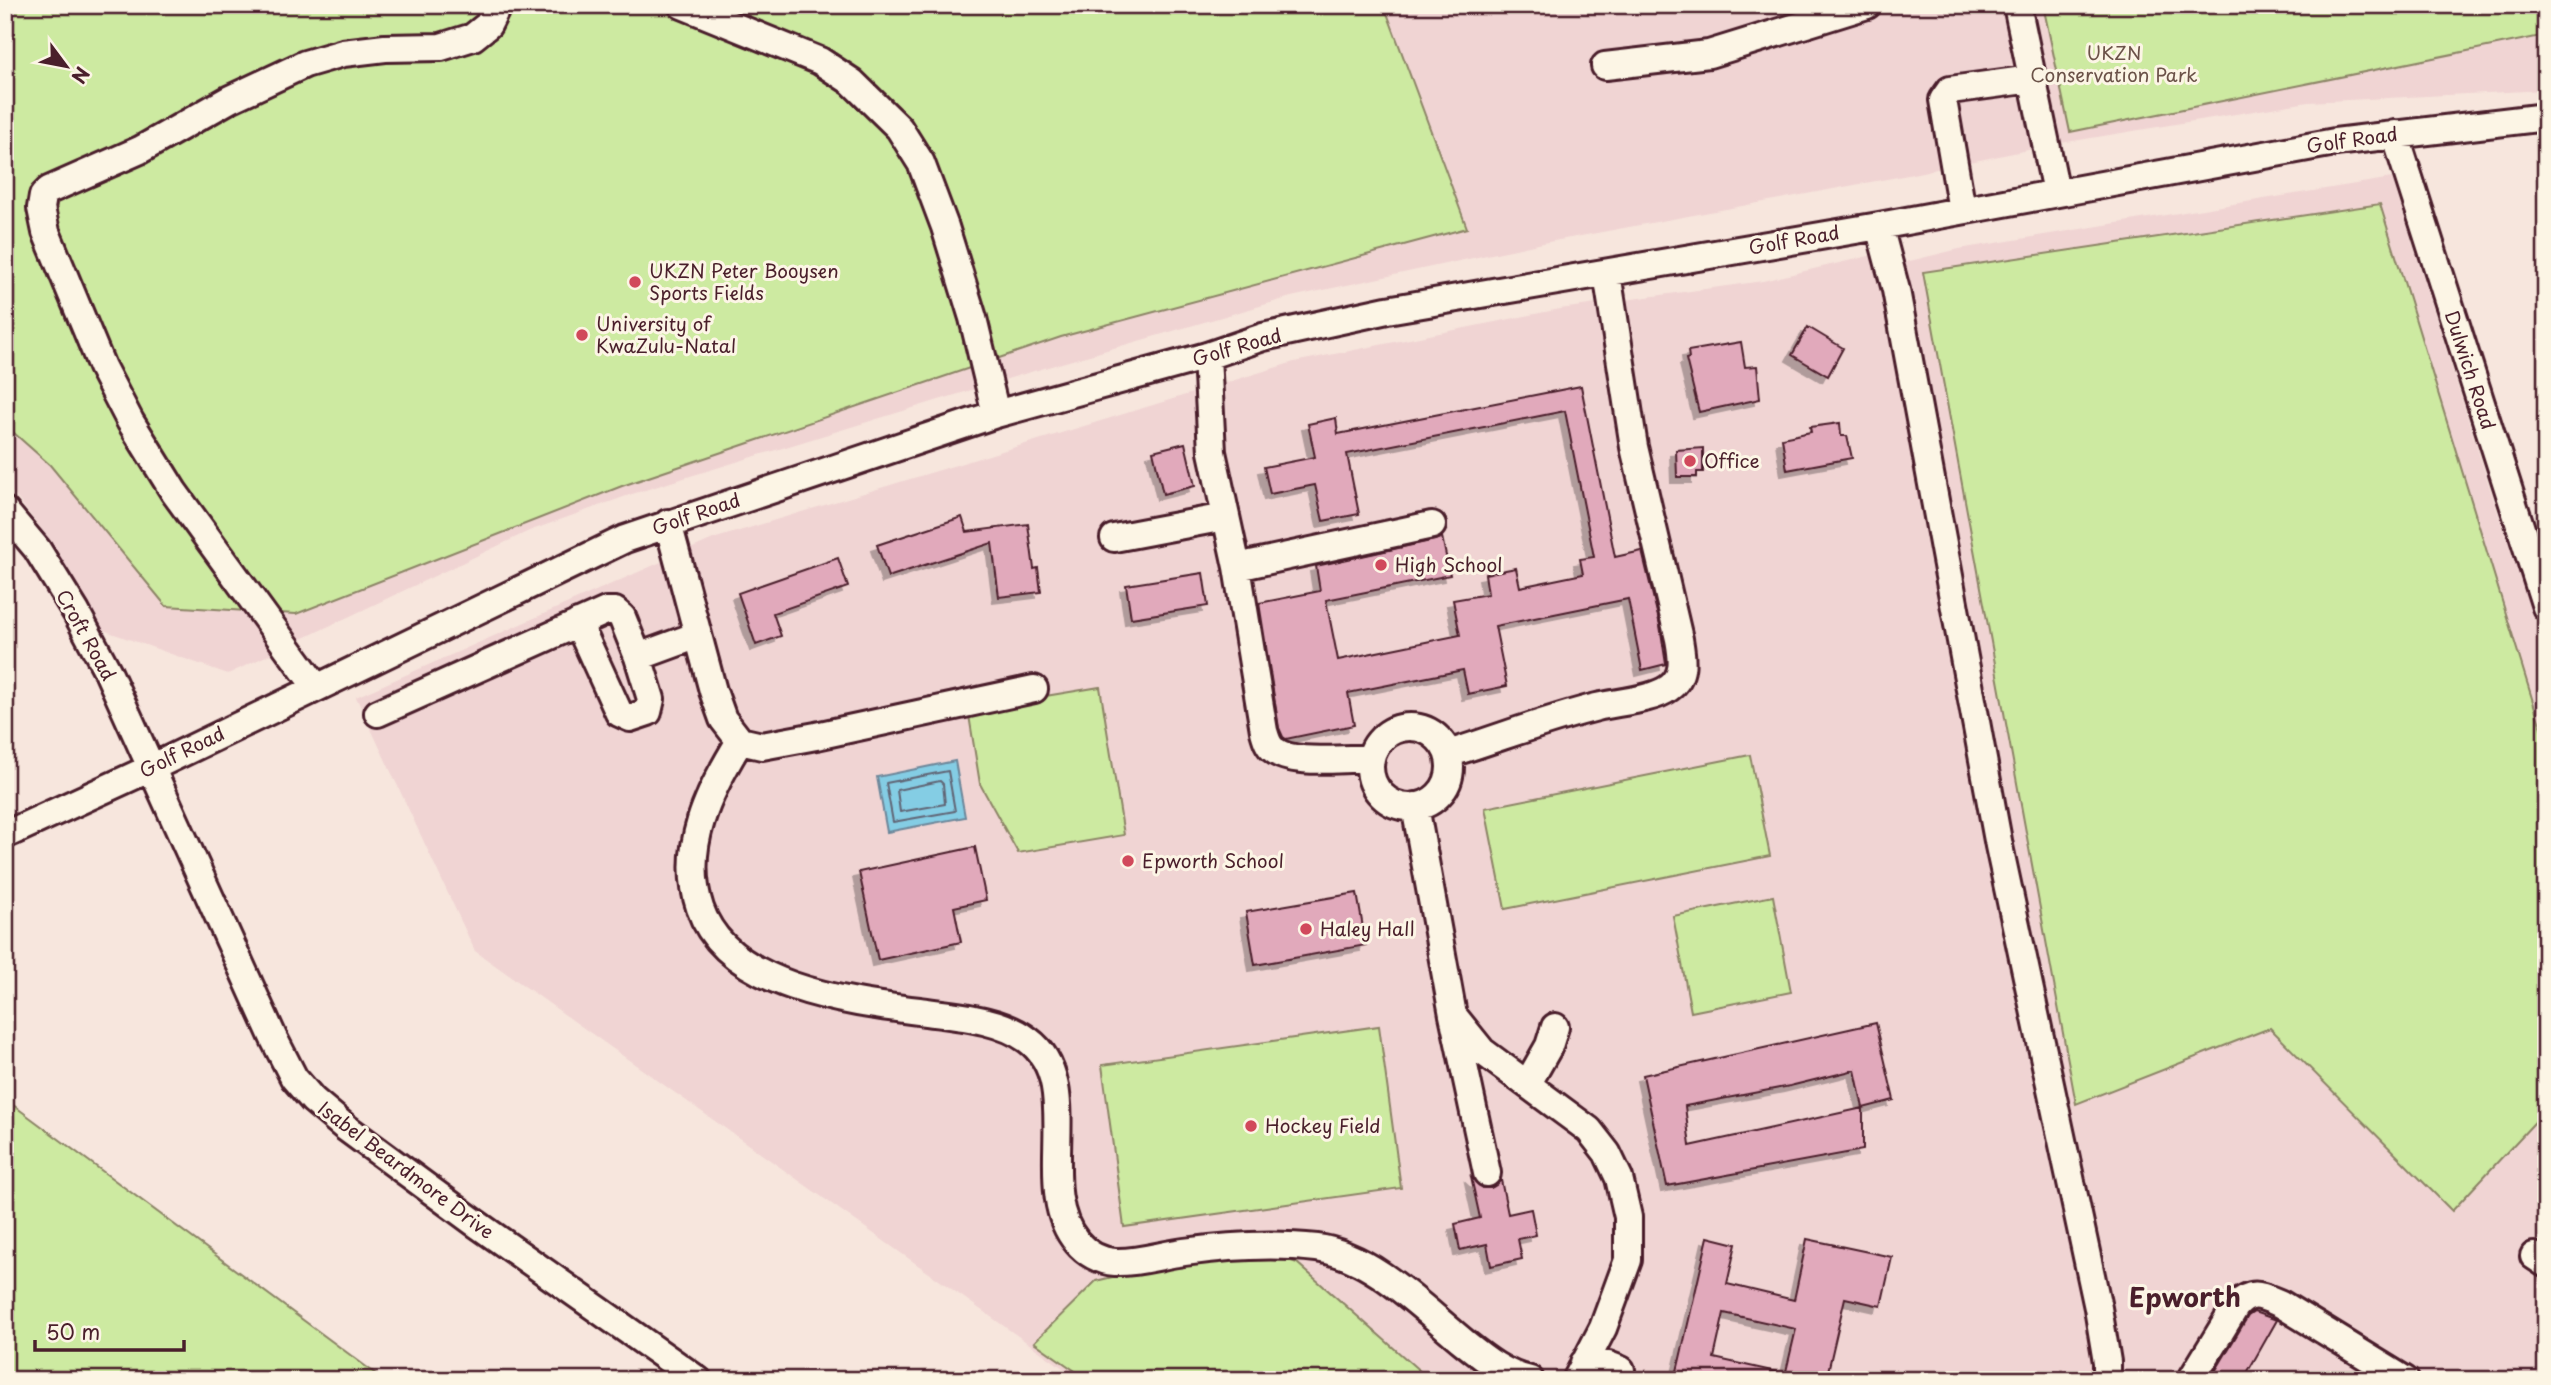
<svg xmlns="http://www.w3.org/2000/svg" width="2551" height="1385" viewBox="0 0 2551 1385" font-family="'Playpen Sans',sans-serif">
  <defs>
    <filter id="shadow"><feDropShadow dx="-6" dy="6" stdDeviation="0" flood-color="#0004"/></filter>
  </defs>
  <rect width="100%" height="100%" fill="#f7e6dd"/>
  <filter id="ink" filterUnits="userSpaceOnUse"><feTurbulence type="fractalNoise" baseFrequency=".0143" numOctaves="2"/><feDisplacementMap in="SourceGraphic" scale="14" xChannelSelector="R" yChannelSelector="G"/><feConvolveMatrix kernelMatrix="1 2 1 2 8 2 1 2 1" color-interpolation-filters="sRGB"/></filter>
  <g filter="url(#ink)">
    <path fill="#f0d4d3" d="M5 5H2546V90L2308 102 2061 143 1903 176 1543 243 1291 297 1027 373 632 494 529 531 228 674 103 630 51 541 5 483Z
      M2392 178 2495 504 2546 652V1380H1080L475 951 356 697 713 539 1294 362 1560 309 1763 281 1873 255 1877 269 1959 249Z"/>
    <path fill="#cdeaa1" stroke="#8c8466" stroke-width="2" d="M5 5H1384L1467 228 1061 337 622 486 296 614 166 606 50 465 5 425Z
      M2043 5H2546V35L2070 132Z
      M2380 204 2546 744V1110L2452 1211 2270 1028 2076 1104 1923 272Z
      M1100 687 1124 835 1018 853 980 784 968 709Z
      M1750 755 1770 856 1505 909 1485 808Z
      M1773 896 1791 992 1691 1012 1673 916Z
      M1379 1026 1401 1188 1124 1227 1102 1065Z
      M5 1099 384 1380H5Z
      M1245 1245 1297 1263 1430 1380H1088L1034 1342 1096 1281Z"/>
    <path fill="#84cde4" stroke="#6d879a" stroke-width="2" d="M955 761 965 817 887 832 877 777Z"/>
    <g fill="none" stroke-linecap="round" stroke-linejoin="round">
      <path stroke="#616575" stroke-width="2" d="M948 771 955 811 893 822 886 783Z
        M940 781 943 784 945 804 900 812 897 790Z"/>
    </g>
    <path fill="#e1a9bb" stroke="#4a1f2b" stroke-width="2" fill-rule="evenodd" filter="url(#shadow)" d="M1808 327 1843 348 1828 376 1792 355Z
      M1741 342 1745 367 1757 366 1760 399 1699 412 1686 359 1689 358 1688 351Z
      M1581 386 1615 557 1642 551 1660 625 1666 664 1642 670 1628 599 1495 626 1507 686 1468 694 1463 670 1348 693 1354 725 1286 739 1283 737 1279 728 1259 603 1320 591 1316 566 1435 540 1442 537 1450 575 1326 600 1338 660 1460 635 1453 600 1488 594 1485 574 1516 568 1520 587 1583 574 1580 559 1594 557 1565 411 1347 454 1359 514 1323 521 1315 485 1270 494 1264 467 1315 457 1308 424 1336 418 1338 434Z
      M1840 423 1841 436H1847L1852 458 1787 470 1782 438 1811 432 1810 427Z
      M1185 443 1195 486 1163 494 1153 451Z
      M1703 448V472H1697V477H1677L1676 450Z
      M962 517 967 532 1028 524 1034 569 1038 568 1041 592 999 597 992 543 888 577 877 545Z
      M838 558 848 587 773 613 781 636 756 645 738 593Z
      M1203 573 1208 606 1131 618 1126 585Z
      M975 847 986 900 954 907 961 942 878 960 859 872Z
      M1357 893 1366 945 1255 965 1246 912Z
      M1876 1023 1894 1100 1863 1108V1150L1667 1186 1643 1075ZM1855 1070 1863 1108 1690 1146 1685 1106 1790 1086Z
      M1471 1177 1483 1188H1491L1501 1180 1508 1214 1531 1209 1536 1235 1518 1239 1522 1259 1491 1266 1487 1244 1460 1250 1455 1224 1480 1218Z
      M1708 1237 1736 1244 1727 1284 1794 1300 1807 1239 1892 1257 1881 1306 1845 1298 1826 1380H1784L1796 1329 1724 1313 1714 1358 1781 1373 1780 1380H1675Z
      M2254 1312 2277 1320 2243 1380H2210L2248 1316Z"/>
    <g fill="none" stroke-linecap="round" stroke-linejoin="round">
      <defs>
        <path id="minor" d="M682 5 820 61 852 82 899 128 921 163 945 227 973 318 996 414
          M2017 5 2056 192
          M1605 66 1709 54 1867 5
          M2395 134 2546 607
          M1962 210 1943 100 1950 90 2032 79
          M1879 226 1896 290 1999 846 2098 1308 2107 1362V1380
          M1207 356 1212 452 1237 567 1264 731C1266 738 1268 746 1274 750 1293 766 1347 757 1371 759
          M5 511 37 549 76 612 108 672 274 1039 294 1078 313 1100 345 1127 474 1222 698 1380
          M668 523 713 691 723 719 740 741 762 746 816 736 1034 689
          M1114 538 1225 517
          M1237 567 1432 525
          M578 623 619 713 630 718 648 712 651 699 638 657
          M316 687 174 492 130 421 102 367 46 232 41 208 43 196 49 190 140 150 230 99 305 64 343 53 385 48 441 47 473 37 488 25 498 5
          M378 713 606 611H615L622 617 638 657 698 635
          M1370 767a40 40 0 1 1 80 0a40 40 0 1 1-80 0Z
          M740 741C709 791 680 848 700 908 727 987 847 1002 919 1011 953 1016 999 1018 1028 1040 1087 1083 1031 1189 1077 1242 1086 1253 1100 1261 1115 1262 1138 1263 1161 1255 1184 1252 1227 1246 1274 1243 1317 1248 1372 1255 1423 1309 1465 1343 1485 1359 1505 1375 1530 1380
          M1448 754C1497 739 1547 719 1597 707 1617 702 1653 700 1669 688 1686 676 1682 657 1679 639L1634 447 1607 273
          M1415 806 1453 1015 1487 1173
          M5 835 151 768 625 539 996 414 1207 356 1263 337 1387 310 1879 226 2335 142 2546 117
          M1453 1015 1482 1051 1589 1130 1607 1153 1619 1178 1628 1217V1260L1603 1328 1576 1380
          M1528 1083 1549 1046 1555 1027
          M2534 1256 2546 1264
          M1584 1363 1608 1365 1621 1370
          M2191 1380 2236 1306C2252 1289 2262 1296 2281 1304L2405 1380"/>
      </defs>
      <use href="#minor" stroke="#4a1f2b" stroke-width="32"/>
      <use href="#minor" stroke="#fcf5e5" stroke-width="26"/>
    </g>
  </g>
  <g fill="#d1495b" stroke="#fcf5e5" stroke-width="2.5">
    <circle cx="635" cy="282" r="7"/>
    <circle cx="582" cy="335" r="7"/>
    <circle cx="1690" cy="461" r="7"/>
    <circle cx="1381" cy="565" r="7"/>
    <circle cx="1128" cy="861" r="7"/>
    <circle cx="1306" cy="929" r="7"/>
    <circle cx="1251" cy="1126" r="7"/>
  </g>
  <g text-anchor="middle" stroke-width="6" stroke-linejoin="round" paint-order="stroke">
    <g font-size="19" fill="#6b5248" stroke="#fcf5e5">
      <text x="2114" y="60">UKZN<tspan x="2114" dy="22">Conservation Park</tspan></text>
    </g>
    <g font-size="19" fill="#4a1f2b" stroke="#fcf5e5">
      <text transform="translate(2352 140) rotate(-8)" y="7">Golf Road</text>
      <text transform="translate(1794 240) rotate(-10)" y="7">Golf Road</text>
      <text transform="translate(1237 347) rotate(-16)" y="7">Golf Road</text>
      <text transform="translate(2470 370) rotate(72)" y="7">Dulwich Road</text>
      <text transform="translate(696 514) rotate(-19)" y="7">Golf Road</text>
      <text transform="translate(86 635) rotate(61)" y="7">Croft Road</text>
      <text transform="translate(182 752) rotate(-26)" y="7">Golf Road</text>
      <text transform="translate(406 1170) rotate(37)" y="7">Isabel Beardmore Drive</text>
    </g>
    <g font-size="19" fill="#4a1f2b" stroke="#fcf5e5" text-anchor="start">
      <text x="649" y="278">UKZN Peter Booysen<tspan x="649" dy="22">Sports Fields</tspan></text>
      <text x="596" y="331">University of<tspan x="596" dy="22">KwaZulu-Natal</tspan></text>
      <text x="1704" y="468">Office</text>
      <text x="1395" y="572">High School</text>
      <text x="1142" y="868">Epworth School</text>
      <text x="1320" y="936">Haley Hall</text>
      <text x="1265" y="1133">Hockey Field</text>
    </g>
    <g font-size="26" font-weight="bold" fill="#4a1f2b" stroke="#fcf5e5">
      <text x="2185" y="1307">Epworth</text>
    </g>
  </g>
  <rect width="2551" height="1385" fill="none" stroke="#fcf5e5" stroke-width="28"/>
  <rect x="14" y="14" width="2523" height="1357" fill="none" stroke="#4a1f2b" stroke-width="2.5" filter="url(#ink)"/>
  <g transform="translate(66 66) rotate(122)" stroke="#fcf5e5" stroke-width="5" paint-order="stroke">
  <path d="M0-5L12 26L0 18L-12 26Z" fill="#4a1f2b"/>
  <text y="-10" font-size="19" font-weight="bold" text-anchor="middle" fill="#4a1f2b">N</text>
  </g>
  <path d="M35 1340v10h149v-10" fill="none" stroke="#4a1f2b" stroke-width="3.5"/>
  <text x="46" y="1340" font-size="21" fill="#4a1f2b" stroke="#fcf5e5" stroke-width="5" paint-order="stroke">50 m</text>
</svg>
